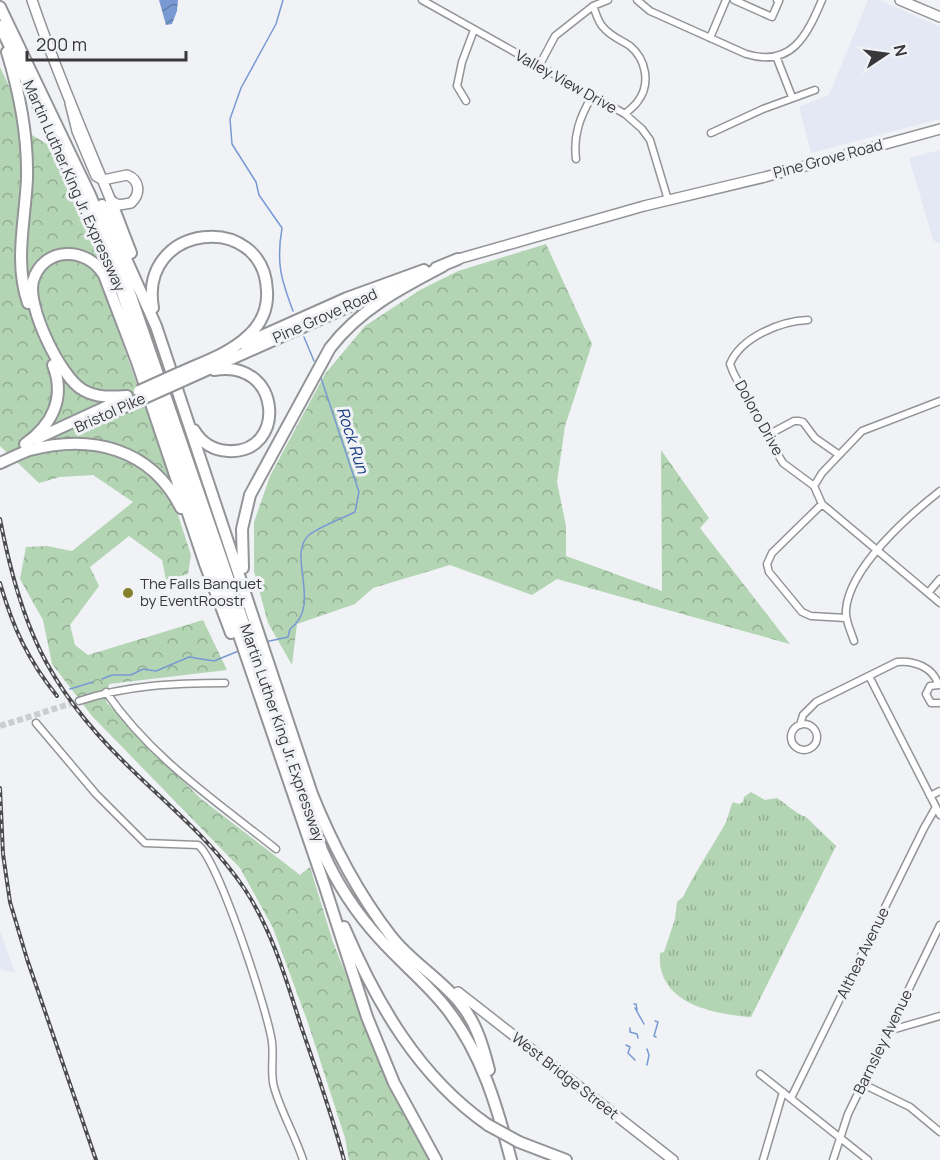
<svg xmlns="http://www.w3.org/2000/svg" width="940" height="1160" viewBox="0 0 940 1160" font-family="Manrope,sans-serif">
  <defs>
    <pattern id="grass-tufts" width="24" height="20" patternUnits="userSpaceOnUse" patternTransform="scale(1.5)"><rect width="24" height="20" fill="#b3d5b4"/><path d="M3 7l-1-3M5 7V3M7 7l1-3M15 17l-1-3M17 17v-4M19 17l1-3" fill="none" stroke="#93ae93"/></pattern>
    <pattern id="forest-crowns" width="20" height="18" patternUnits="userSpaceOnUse" patternTransform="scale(1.5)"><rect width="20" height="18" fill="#b3d5b4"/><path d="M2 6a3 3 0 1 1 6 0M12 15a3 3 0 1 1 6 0" fill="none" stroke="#93ae93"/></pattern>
    <pattern id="water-waves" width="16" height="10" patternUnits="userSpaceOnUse" patternTransform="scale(1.5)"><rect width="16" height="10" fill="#7999d2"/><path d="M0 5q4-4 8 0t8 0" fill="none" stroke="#647eab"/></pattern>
  </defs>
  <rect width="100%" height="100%" fill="#f0f2f6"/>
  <path fill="#e4e8f4" d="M868 0H880L940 27V119L811 153 799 107 829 95Z
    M940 150V244L933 240 909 158Z
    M0 931 15 973 0 969Z"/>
  <path fill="url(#grass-tufts)" d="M751 792 765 800 777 798C785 803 798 815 806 817L836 846 751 1017C713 1014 656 1003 660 953L664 952 675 919 677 902 683 897C695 872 711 849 725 824 729 817 729 809 733 802L739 804 743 802 744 797Z"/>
  <path fill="url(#forest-crowns)" d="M0 67 32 135 47 144 102 261 99 278 168 471 179 518 191 555 188 574 166 580 162 560 129 536 90 567 99 586 70 625 75 645 88 655 203 620 227 670 109 684 106 702 200 798 300 875 310 867 333 942 391 1089 431 1160H349L345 1138 308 1023 273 928 240 868 92 716 52 664 43 620 20 579 26 547 47 546 72 551 133 502 93 475 60 477 39 483 0 446Z
    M546 244 592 344 565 426 557 482 566 526V556L662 591 661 450 709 518 700 528 790 644 557 579 532 595 450 565 373 588 355 604 297 624 292 665 268 623 254 571V522L270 476 325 374 365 326 420 290 458 271Z"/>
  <path fill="url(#water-waves)" d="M159 0H178L177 11 172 24 166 25Z"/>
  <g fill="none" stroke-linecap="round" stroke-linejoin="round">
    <path stroke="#7999d2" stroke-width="1.5" d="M283 0 276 24 241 88 230 119 232 144 256 182 259 195 282 228C276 263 281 279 293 311
      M304 337 314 361
      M265 642 288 637 290 629C323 605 286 555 309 535 319 527 343 518 355 512L359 492 321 378
      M102 679 112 675H131L143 669 156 671 189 657 214 661 241 650
      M70 689 93 682
      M634 1004H636L637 1010
      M635 1008 644 1024
      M655 1021 658 1022 654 1036 656 1037
      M630 1028V1032L637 1034 638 1038
      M626 1045 630 1047 628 1053 635 1060
      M647 1065 649 1055 647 1049"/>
    <path stroke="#cbcdd0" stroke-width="6" stroke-dasharray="6 3" stroke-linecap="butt" d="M0 726 79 701"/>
    <defs>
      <path id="minor" d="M422 0 625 114 642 129 650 140 668 200
        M637 0 650 11 746 54C792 68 807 35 822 0
        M734 0 772 17 779 1 777 0
        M593 6C596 13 598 22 603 27 610 36 621 40 630 46 646 59 651 84 638 101 635 106 629 110 625 114
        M710 38 726 0
        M776 56 792 97
        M539 66 555 36 593 6 608 0
        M466 101 457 86 462 62 474 30
        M711 133 763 109 815 90
        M576 159C573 135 580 117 592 96
        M808 320C781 321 741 337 730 364L733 372 762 428 783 463 814 486 822 504 940 603
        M766 436 794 421H799L803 422 815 438 838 454
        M814 486 822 473 862 431 940 401
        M822 504 772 553 767 564 769 572 802 612 811 616 846 618
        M928 593 940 579
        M854 641C851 631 845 621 846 610 849 568 908 516 940 491
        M869 676 940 815
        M939 685 930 686 926 694 931 703H940
        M106 692C151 758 215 800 276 849
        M79 701C127 685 176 683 225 683
        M36 723 96 794 145 843 198 845C218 859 268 1012 272 1042 274 1056 270 1073 274 1087 281 1112 295 1135 303 1160
        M791 737a13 13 0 1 1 26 0a13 13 0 1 1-26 0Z
        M800 725 803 715 816 702 897 662C913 660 933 667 938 684
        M930 796 940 791
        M888 1031 940 1016
        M760 1074 868 1160
        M863 1084 910 1107 940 1132
        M791 1098 924 828 936 807
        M763 1160 783 1092
        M833 1160 848 1114 940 925"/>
      <path id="primary" d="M32 0C55 69 84 135 111 201L119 205 131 203C141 194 140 180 127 175L103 180 96 176 77 131 70 103
        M900 0 940 17
        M458 259 644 206 765 177 940 129
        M458 992 673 1160"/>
      <path id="motorway" d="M0 7 90 195 124 276 322 850C336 882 356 913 380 939 401 963 427 983 447 1009 482 1054 497 1106 511 1160
        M0 26 83 199 117 278 324 884 367 1017 394 1083 436 1160
        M7 52C20 94 28 136 27 179 25 221 14 262 28 303
        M111 201 131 253
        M102 205 156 326 312 794
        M436 268 458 259
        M153 308C138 223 264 210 267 291 268 308 261 324 248 336 229 354 203 362 179 373
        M244 344 347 298 424 270
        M182 381 392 287
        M127 396C112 397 97 398 83 390 60 377 26 305 33 281 43 246 87 246 104 275L137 362 205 564 231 633
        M102 417 142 399
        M194 430C201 442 212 450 228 451 287 455 283 358 214 370
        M36 439 125 398
        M25 444C52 425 66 398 53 365
        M0 463C10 459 20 453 30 450 91 434 151 448 181 508
        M243 568 242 529 250 495 330 348C360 309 401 288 443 266
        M310 789C331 842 356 891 391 936 411 962 440 978 460 1003 476 1022 483 1046 489 1070
        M344 927C377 1004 419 1077 488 1125
        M519 1142 566 1160"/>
    </defs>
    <use href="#minor" stroke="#929497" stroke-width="9"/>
    <use href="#primary" stroke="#929497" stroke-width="12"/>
    <use href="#motorway" stroke="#929497" stroke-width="14"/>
    <use href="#minor" stroke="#fff" stroke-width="6"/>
    <use href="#primary" stroke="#fff" stroke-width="9"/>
    <use href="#motorway" stroke="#fff" stroke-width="10"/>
    <defs>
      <path id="rail" d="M0 519C20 623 46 685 123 761 164 802 211 839 244 888 272 930 286 979 301 1026 316 1070 332 1115 344 1160
        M0 583C13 628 28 660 57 696
        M0 788 3 854 10 902 27 959 96 1160"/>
    </defs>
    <use href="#rail" stroke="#4c4c4e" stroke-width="4"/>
    <use href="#rail" stroke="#f0f2f6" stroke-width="1.5" stroke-dasharray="4.5" stroke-linecap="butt"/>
    <defs>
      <path id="motorway-bridge" d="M139 391 179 373
        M142 399 182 381
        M488 1125 519 1142"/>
    </defs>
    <use href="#motorway-bridge" stroke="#929497" stroke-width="14" stroke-linecap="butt"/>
    <use href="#motorway-bridge" stroke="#fff" stroke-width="10"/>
  </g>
  <circle fill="#85812a" stroke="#f0f2f6" stroke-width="2" cx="128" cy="593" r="6"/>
  <g text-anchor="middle" stroke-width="6" stroke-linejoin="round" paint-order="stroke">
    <g font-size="15" fill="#38383a" stroke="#f0f2f6">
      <text transform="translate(566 82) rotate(29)" y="5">Valley View Drive</text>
      <text transform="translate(828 159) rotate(-15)" y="5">Pine Grove Road</text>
      <text transform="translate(74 186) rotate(66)" y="5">Martin Luther King Jr. Expressway</text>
      <text transform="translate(325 316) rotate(-24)" y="5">Pine Grove Road</text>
      <text transform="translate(110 413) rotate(-24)" y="5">Bristol Pike</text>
      <text transform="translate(759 418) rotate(61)" y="5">Doloro Drive</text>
      <text transform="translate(282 733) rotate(71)" y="5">Martin Luther King Jr. Expressway</text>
      <text transform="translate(863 953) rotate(-64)" y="5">Althea Avenue</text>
      <text transform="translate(883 1042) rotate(-64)" y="5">Barnsley Avenue</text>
      <text transform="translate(565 1076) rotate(38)" y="5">West Bridge Street</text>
    </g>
    <g font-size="15" fill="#38383a" stroke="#f0f2f6" text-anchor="start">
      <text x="140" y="589">The Falls Banquet<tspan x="140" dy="17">by EventRoostr</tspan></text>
    </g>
    <g font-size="16" font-style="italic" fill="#193d81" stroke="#f0f2f6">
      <text transform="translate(353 440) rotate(72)" y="6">Rock Run</text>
    </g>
  </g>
  <g transform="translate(886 54) rotate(77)" stroke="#f0f2f6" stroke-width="4.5" paint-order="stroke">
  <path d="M0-4.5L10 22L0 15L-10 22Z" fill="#38383a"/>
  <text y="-9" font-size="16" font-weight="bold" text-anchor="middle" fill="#38383a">N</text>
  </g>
  <path d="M27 51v9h159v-9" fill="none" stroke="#38383a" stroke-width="3"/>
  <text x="36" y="51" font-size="18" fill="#38383a" stroke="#f0f2f6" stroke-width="4.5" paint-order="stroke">200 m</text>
</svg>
